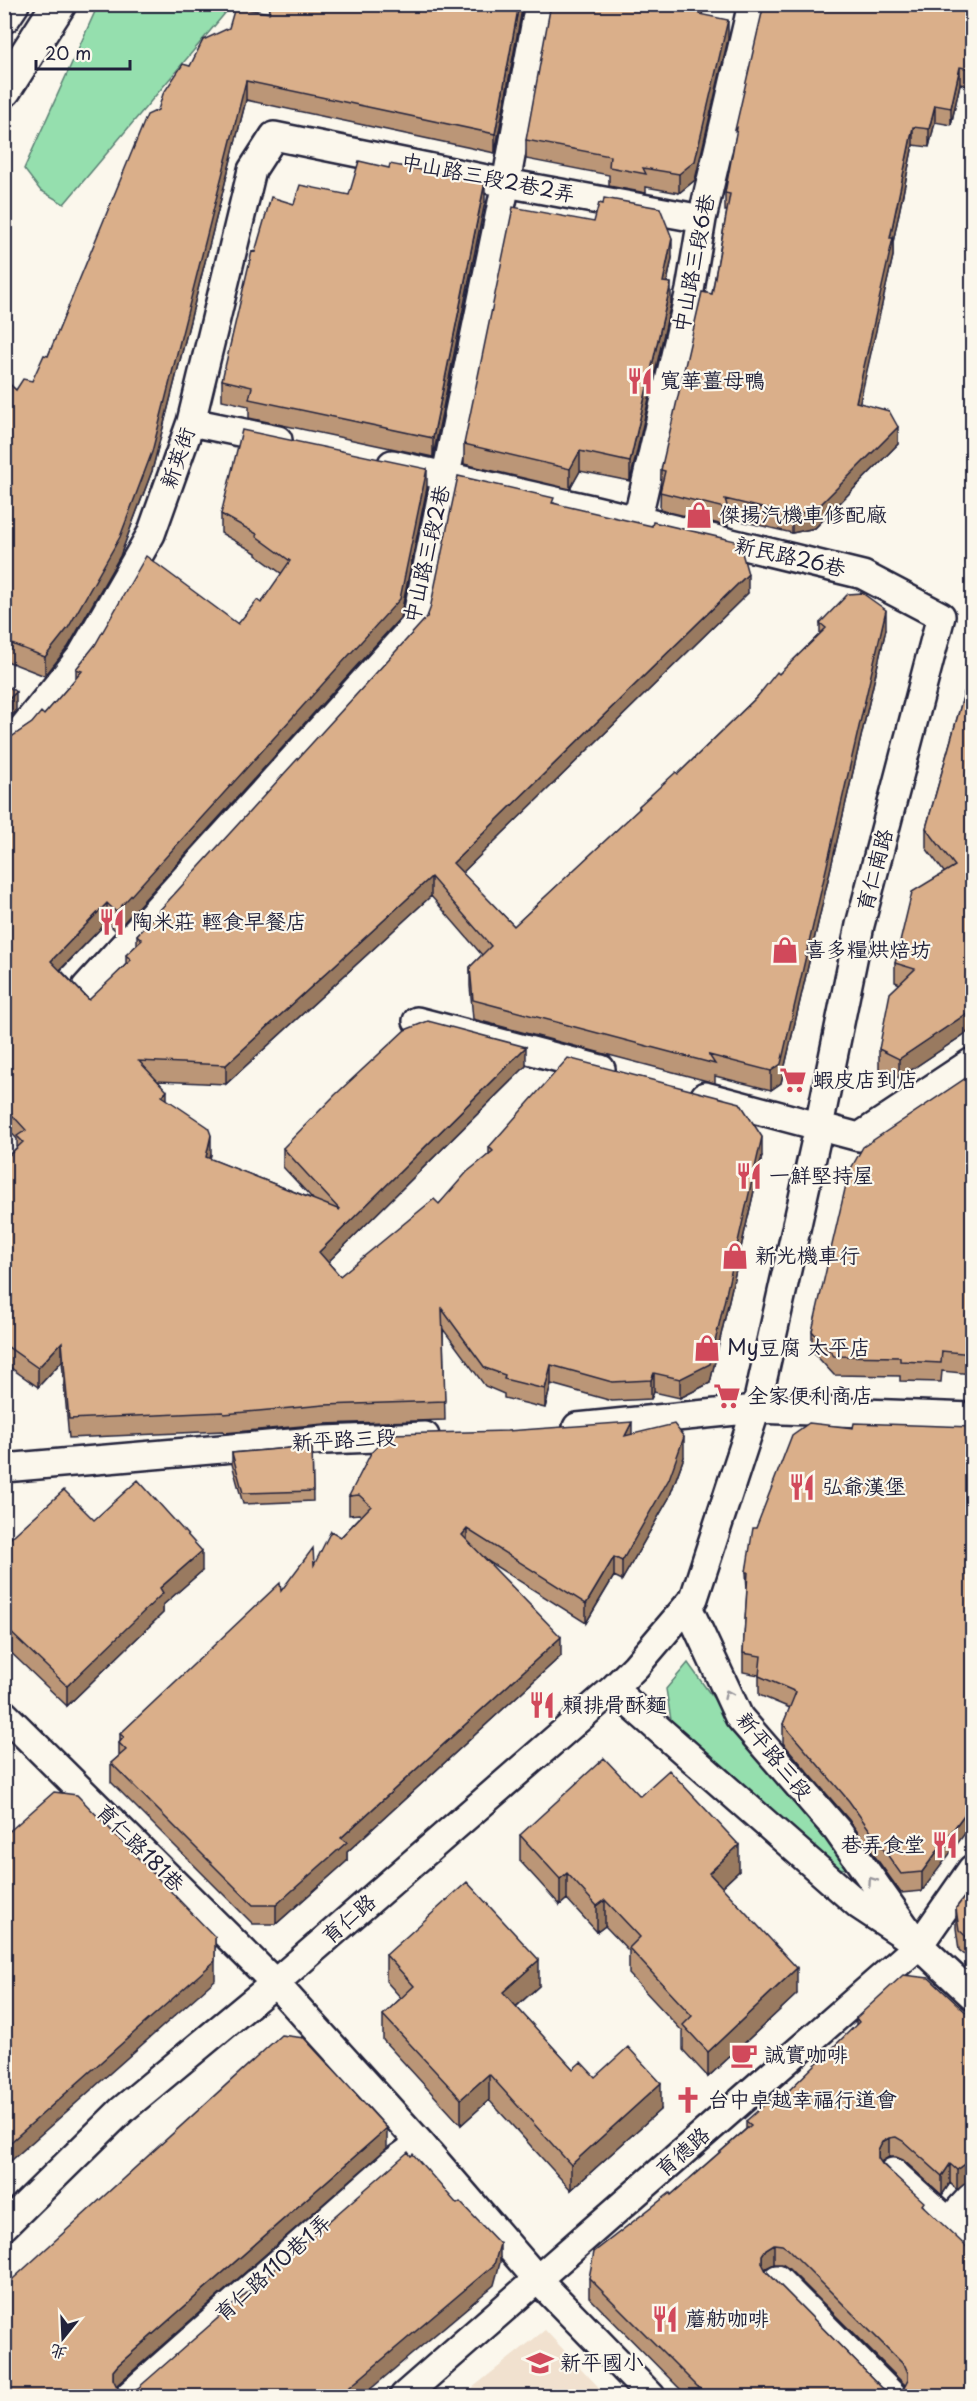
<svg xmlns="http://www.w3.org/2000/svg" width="977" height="2401" viewBox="0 0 977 2401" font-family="'Playpen Sans','LXGW WenKai TC',sans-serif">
  <rect width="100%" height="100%" fill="#fbf7ec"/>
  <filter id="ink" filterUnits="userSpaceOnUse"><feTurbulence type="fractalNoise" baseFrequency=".0167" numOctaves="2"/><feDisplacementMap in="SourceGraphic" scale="12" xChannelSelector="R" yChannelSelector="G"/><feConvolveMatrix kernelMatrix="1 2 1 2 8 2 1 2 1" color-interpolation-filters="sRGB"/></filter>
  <g filter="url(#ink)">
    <path fill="#f1e1cf" d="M545 2330 607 2396H462Z"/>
    <path fill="#95dfae" stroke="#5c8074" stroke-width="1.5" d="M98 5H232L64 204 40 190 24 169Z
      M688 1663C738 1734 791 1799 850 1863L846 1869 837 1868 671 1720 666 1689Z"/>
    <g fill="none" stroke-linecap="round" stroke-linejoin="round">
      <defs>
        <path id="street" d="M191 422 278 440
          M637 521 690 290 702 219 752 4
          M4 743 22 729 81 656 151 534 191 422 252 170 274 136 506 183 702 219
          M86 987 415 625 506 183 539 4
          M417 1021 601 1069
          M705 1096 859 1137 972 1062
          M577 1427 756 1409 972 1417
          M4 1468 325 1440 425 1436
          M688 1607 739 1717 837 1830 908 1931
          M613 1689 860 1906 919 1945 972 1995
          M4 1714 275 1983 420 2143 538 2280 651 2396
          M893 2172 972 2243
          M949 2221 972 2196
          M4 2226 122 2110 275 1983 613 1689 636 1666 694 1598 756 1409 819 1126 860 925 941 616 863 575 596 510 392 464
          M777 2279 893 2396
          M128 2396 391 2164 420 2143
          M404 2396 919 1945 972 1869"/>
        <path id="secondary" d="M4 16 12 4
          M4 90 59 4"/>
      </defs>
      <use href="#street" stroke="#22223b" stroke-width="32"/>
      <use href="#secondary" stroke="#22223b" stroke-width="38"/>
      <use href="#street" stroke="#fbf7ec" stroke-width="27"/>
      <use href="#secondary" stroke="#fbf7ec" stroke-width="33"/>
    </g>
    <path fill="#bb9677" stroke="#22223b" stroke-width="1.5" fill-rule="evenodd" d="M271 4H523L495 153 246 100 152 471 120 556 68 647 45 676 4 660V379L16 390 32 381 48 356 158 110 190 66 269 13Z
      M704 4 702 15 728 39 695 180 679 193 646 187V193L609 186V175L526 159V140Z
      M972 4V87L960 84 951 125 935 122 929 147 913 145 893 242V256L859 403 898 444 815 528 792 533 728 518V526L660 510 661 470 712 294 727 211H725V193Z
      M349 195 485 202 433 457 249 418V406L222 400V380L294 204Z
      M672 258 667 283 671 303 630 481 580 471 570 489 464 464V444Z
      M427 488 400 618 116 931 107 922 61 970 89 1000 126 966V955L137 945V935L554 503 748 593 462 873 514 926 639 810V806L678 774 757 697 779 674 820 634V623L886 629 781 1083 771 1090 715 1076V1083L473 1019 470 986V967L482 955 431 896 226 1084 158 1081 167 1100 211 1154 210 1159 313 1199 283 1167V1148L526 1066 328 1262 340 1276 439 1204 489 1154V1147L762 1156 710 1383 680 1398 654 1392 651 1399 612 1401 551 1384 545 1408 504 1398V1394L485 1386 443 1329 445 1420 324 1424 224 1433 223 1431 69 1438 62 1361 38 1387 4 1363V1160L17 1147V1139L4 1125V739L7 740 44 715 76 678V669L238 624 261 603 282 574 256 555V553L221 533V514Z
      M967 683 972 1029 899 1078 879 1069V1049L900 984 895 982V963L944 872 926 848V828Z
      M972 1074V1374L942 1371 941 1382 900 1381V1376L834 1375 812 1351V1331Z
      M972 1427 922 1891 901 1893 849 1820 783 1743V1724L790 1708 759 1695V1675L743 1672V1653L747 1591 746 1572 756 1528 853 1428Z
      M632 1435 684 1457 669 1498 622 1580 614 1576 586 1623 486 1560 561 1656 347 1852V1861L276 1924H253L111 1782V1763L119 1756V1743L120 1741V1734L281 1591 314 1565 341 1537 361 1516 359 1514 349 1515V1496Z
      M312 1446 313 1501 243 1504 232 1464V1453Z
      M94 1520 202 1571 163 1605V1613L67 1706 4 1646V1544Z
      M640 1796 739 1871 722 1887 797 1994 708 2077 683 2050V2032L629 1974V1951L605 1926 597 1932 567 1899 560 1905 520 1861V1835Z
      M972 1887V1961L959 1950 956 1928V1908Z
      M386 1955 539 1986 516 2007 573 2069 595 2077 661 2109 571 2190 489 2100 461 2125 383 2040V2015L401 1998 386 1981Z
      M856 2018H972V2181H968L957 2190 950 2183 942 2195 903 2160 896 2157H889L881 2162 924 2207 972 2397H688L589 2297V2278L671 2195 746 2129V2121L774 2105 856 2026ZM774 2264H782L788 2268 905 2385 904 2388 896 2392H889L882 2388 766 2271V2268Z"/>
    <path fill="#997a61" stroke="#22223b" stroke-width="1.5" d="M519 4H523L495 153V134Z
      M701 4H704L699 33V14Z
      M728 20V39L695 180 679 193V174Z
      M960 67V84L951 125V108Z
      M246 81V100L152 471 120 556 68 647 45 676V657Z
      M935 105V122L929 147V129Z
      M913 127V145L893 242V256L856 419V402Z
      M485 182V202L433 457V438Z
      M672 238V258L663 301V282Z
      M671 283V303L630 481V462Z
      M898 427V444L815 528 792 533V515Z
      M580 451V471L570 489V469Z
      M427 469V488L400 618 116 931V912Z
      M748 574V593L453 882V863Z
      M886 610V629L781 1083 771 1090V1071Z
      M16 692V711L4 723V704Z
      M431 877V896L226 1084V1065Z
      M107 903V922L51 979V961Z
      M972 1010V1029L899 1078V1059Z
      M526 1047V1066L319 1271V1252Z
      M167 1091V1110L162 1096Z
      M211 1135V1154L206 1176V1157Z
      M762 1137V1156L710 1383 680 1398V1379Z
      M62 1342V1361L38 1387V1368Z
      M551 1365V1384L545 1408V1389Z
      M654 1373V1392L651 1399V1380Z
      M632 1422V1441L625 1436Z
      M684 1437V1457L669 1498 622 1580V1561Z
      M467 1529V1548L462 1535Z
      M202 1551V1571L163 1605V1613L67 1706V1686L160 1588Z
      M614 1557V1576L586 1623V1604Z
      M561 1637V1656L347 1852V1861L276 1924V1905L341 1838Z
      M972 1804V1824L922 1891V1872Z
      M739 1845V1871L709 1899V1873Z
      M567 1873V1899L560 1905V1879Z
      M605 1900V1926L597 1932V1906Z
      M215 1937V1980L4 2167V2148Z
      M539 1960V1986L503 2018V1992Z
      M797 1968V1994L708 2077V2052Z
      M489 2074V2100L461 2125V2099Z
      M661 2083V2109L571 2190V2165Z
      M387 2128V2148L118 2384 113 2390V2371L118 2365Z
      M889 2138V2157L882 2161 878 2169V2150L882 2142Z
      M968 2162V2181L957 2190V2170Z
      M950 2164V2183L942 2195V2176Z
      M500 2244V2263L494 2285 361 2397H338Z
      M774 2244V2264L766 2268 762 2274V2255L766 2249Z"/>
    <path fill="#daaf8a" stroke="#22223b" stroke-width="1.5" fill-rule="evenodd" d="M271 4H519L495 134 246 81 152 452 120 537 68 628 45 657 4 641V379L16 390 23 379 32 381 44 355 48 356 147 115 158 110 163 94 183 64 190 66 203 40 229 28 235 7 269 13Z
      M551 4H701L699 14 728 20 695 161 679 174 643 168 646 174 609 167 610 156 526 140Z
      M764 4H972V69L960 67 951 108 935 105 929 129 913 127 890 238H893L856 402 889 411 898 427 815 510 792 515 725 499 728 509 660 492 665 471 661 470 702 292 712 294 730 194 725 193 737 128 735 130Z
      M359 161 389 168 390 164 485 182 433 438 249 399 252 387 222 380 252 251 255 252 271 197 294 204 300 185 349 195Z
      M604 198 660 208 672 238 663 282 671 283 630 462 580 451 570 469 464 444 513 207 594 222 599 203 603 204Z
      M242 430 427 469 400 599 116 912 107 903 51 961 89 1000 131 960 126 955 142 940 137 935 427 617 430 609 458 476 554 498 552 503 652 526 653 522 739 542 748 574 453 863 514 926 640 808 639 806 676 772 678 774 757 697 777 672 779 674 826 628 820 623 848 594 862 593 886 610 781 1064 771 1071 709 1055 715 1064 473 1000 470 967 491 946 431 877 226 1065 139 1061 167 1091 162 1096 208 1127 211 1135 206 1157 340 1210 283 1148 335 1095 405 1030 428 1021 526 1047 319 1252 340 1276 434 1199 439 1204 467 1172 493 1151 489 1147 568 1058 740 1103 762 1137 710 1364 680 1379 654 1373 651 1380 612 1382 551 1365 545 1389 504 1379 505 1375 485 1368 442 1309 445 1401 324 1405 224 1414 223 1412 69 1419 62 1342 38 1368 4 1344V1160L23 1142 17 1136 26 1130 4 1106V739L7 740 32 723 41 712 44 715 82 671 76 669 95 645 146 556 238 624 257 600 261 603 290 561 256 536 257 534 221 514Z
      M972 657V1010L899 1059 879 1049 890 993 915 969 895 963 912 892 955 866 926 828 967 683Z
      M4 683 16 692 4 704Z
      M972 1074V1354L942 1351 941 1363 900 1361V1357L834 1356 812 1331 849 1172 863 1147Z
      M632 1422 625 1436 674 1424 684 1437 669 1479 622 1561 614 1557 586 1604 467 1529 462 1535 561 1637 341 1838 347 1842 276 1905H253L111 1763 126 1750 119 1743 124 1737 120 1734 280 1583 281 1591 313 1548 314 1565 331 1531 341 1537 371 1506 359 1495 349 1496 371 1453 390 1434 507 1431Z
      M809 1423 853 1428 854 1423 972 1427V1804L922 1872 901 1874 849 1801 783 1724 796 1692 759 1676 761 1656 743 1653 748 1572H746L753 1528H756L792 1435Z
      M312 1446 313 1491 243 1493 232 1453Z
      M138 1480 202 1551 160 1588 163 1593 67 1686 4 1626V1544L64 1490 94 1520Z
      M604 1758 640 1796 669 1770 739 1845 709 1873 797 1968 708 2052 683 2025 692 2016 629 1948 640 1937 605 1900 597 1906 567 1873 560 1879 520 1835Z
      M54 1792 77 1795 215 1937V1961L4 2148V1836Z
      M467 1882 539 1960 503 1992 573 2069 581 2062 595 2077 628 2047 661 2083 571 2165 489 2074 461 2099 383 2015 414 1986 386 1955Z
      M972 1887V1942L959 1930 956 1908Z
      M903 1975 929 1978 972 2018V2162H968L957 2170 950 2164 942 2176 903 2141 896 2137 889 2138 882 2142 878 2150V2158L882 2164 924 2202 922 2205 972 2252V2397H708L589 2278 594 2252 670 2193 671 2195 751 2125 746 2121 770 2100 774 2105 859 2022 856 2018ZM774 2244 782 2245 788 2249 905 2366 908 2373V2380L904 2388 896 2392H889L882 2388 766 2271 762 2263V2255L766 2249Z
      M281 2035 304 2038 387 2128 118 2365 113 2371V2379L117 2387 124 2392H131L138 2388 408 2152 411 2156 413 2154 457 2204 460 2202 500 2244 494 2265 338 2397H4V2287Z"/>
    <defs><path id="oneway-chevron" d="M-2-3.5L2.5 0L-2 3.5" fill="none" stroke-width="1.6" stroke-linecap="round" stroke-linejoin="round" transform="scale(1.5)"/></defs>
    <g stroke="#99979c">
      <use href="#oneway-chevron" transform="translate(728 1694) rotate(-115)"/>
      <use href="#oneway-chevron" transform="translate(872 1881) rotate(-125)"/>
    </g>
  </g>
  <defs>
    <symbol id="restaurant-bare" viewBox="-9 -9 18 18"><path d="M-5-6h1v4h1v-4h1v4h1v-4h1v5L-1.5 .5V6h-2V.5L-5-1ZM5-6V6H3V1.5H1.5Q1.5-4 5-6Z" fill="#d1495b" stroke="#fbf7ec" stroke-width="2.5" paint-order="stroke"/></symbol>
    <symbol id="shop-bare" viewBox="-9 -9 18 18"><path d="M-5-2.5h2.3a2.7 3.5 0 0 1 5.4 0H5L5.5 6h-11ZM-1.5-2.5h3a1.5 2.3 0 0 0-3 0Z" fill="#d1495b" stroke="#fbf7ec" stroke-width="2.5" paint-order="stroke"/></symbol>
    <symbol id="supermarket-bare" viewBox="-9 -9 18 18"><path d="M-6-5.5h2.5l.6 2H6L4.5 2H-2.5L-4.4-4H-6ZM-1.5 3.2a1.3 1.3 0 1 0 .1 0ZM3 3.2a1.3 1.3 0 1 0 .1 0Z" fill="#d1495b" stroke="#fbf7ec" stroke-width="2.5" paint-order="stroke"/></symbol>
    <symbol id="cafe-bare" viewBox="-9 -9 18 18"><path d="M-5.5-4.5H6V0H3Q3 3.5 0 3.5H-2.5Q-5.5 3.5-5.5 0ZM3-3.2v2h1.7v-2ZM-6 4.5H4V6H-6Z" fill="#d1495b" stroke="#fbf7ec" stroke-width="2.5" paint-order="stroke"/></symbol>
    <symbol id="church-bare" viewBox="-9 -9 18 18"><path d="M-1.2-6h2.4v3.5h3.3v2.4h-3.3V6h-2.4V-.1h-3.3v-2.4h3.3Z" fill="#d1495b" stroke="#fbf7ec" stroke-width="2.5" paint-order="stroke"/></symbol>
    <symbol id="school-bare" viewBox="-9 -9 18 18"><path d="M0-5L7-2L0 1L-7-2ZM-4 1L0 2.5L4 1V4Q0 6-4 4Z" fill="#d1495b" stroke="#fbf7ec" stroke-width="2.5" paint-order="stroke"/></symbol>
  </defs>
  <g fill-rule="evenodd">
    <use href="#restaurant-bare" x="621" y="362" width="38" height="38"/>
    <use href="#shop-bare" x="680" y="496" width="38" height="38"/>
    <use href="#restaurant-bare" x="93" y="903" width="38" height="38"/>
    <use href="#shop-bare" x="766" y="931" width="38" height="38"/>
    <use href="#supermarket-bare" x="774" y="1061" width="38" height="38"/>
    <use href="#restaurant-bare" x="730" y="1157" width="38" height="38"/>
    <use href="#shop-bare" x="716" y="1237" width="38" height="38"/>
    <use href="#shop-bare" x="688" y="1329" width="38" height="38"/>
    <use href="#supermarket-bare" x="708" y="1377" width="38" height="38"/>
    <use href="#restaurant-bare" x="783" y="1468" width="38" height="38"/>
    <use href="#restaurant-bare" x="523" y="1686" width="38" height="38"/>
    <use href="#restaurant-bare" x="926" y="1826" width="38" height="38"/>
    <use href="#cafe-bare" x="725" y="2036" width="38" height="38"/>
    <use href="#church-bare" x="669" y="2081" width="38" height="38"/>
    <use href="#restaurant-bare" x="646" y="2300" width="38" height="38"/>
    <use href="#school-bare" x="521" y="2344" width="38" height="38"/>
  </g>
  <g text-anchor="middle" stroke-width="4.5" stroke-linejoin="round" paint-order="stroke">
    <g font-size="21" fill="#22223b" stroke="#fbf7ec">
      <text transform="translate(488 178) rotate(11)" y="7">中山路三段2巷2弄</text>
      <text transform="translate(694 263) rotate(-79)" y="7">中山路三段6巷</text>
      <text transform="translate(178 458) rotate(-71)" y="7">新英街</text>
      <text transform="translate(427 554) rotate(-77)" y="7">中山路三段2巷</text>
      <text transform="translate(790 557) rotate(13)" y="7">新民路26巷</text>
      <text transform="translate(875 870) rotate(-75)" y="7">育仁南路</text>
      <text transform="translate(344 1440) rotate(-3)" y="7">新平路三段</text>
      <text transform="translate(774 1756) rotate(51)" y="7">新平路三段</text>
      <text transform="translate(140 1848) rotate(45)" y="7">育仁路181巷</text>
      <text transform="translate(349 1919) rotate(-41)" y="7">育仁路</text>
      <text transform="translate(683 2152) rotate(-41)" y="7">育德路</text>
      <text transform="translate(273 2268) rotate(-42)" y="7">育仁路110巷1弄</text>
    </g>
    <g font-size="21" fill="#22223b" stroke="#fbf7ec" text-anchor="start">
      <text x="660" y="388">寬華薑母鴨</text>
      <text x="719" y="522">傑揚汽機車修配廠</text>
      <text x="132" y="929">陶米莊 輕食早餐店</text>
      <text x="805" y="957">喜多糧烘焙坊</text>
      <text x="813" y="1087">蝦皮店到店</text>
      <text x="769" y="1183">一鮮堅持屋</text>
      <text x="755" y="1263">新光機車行</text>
      <text x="727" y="1355">My豆腐 太平店</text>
      <text x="747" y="1403">全家便利商店</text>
      <text x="822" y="1494">弘爺漢堡</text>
      <text x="562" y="1712">賴排骨酥麵</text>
      <text x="925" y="1852" text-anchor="end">巷弄食堂</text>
      <text x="764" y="2062">誠實咖啡</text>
      <text x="708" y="2107">台中卓越幸福行道會</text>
      <text x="685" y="2326">蘑舫咖啡</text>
      <text x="560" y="2370">新平國小</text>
    </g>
  </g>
  <rect width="977" height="2401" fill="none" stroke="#fbf7ec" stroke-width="24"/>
  <rect x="12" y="12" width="953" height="2377" fill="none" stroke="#22223b" stroke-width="2" filter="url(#ink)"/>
  <g transform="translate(63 2338) rotate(198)" stroke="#fbf7ec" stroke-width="4.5" paint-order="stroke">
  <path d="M0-4.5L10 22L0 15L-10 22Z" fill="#22223b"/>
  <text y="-9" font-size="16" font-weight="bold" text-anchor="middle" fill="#22223b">北</text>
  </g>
  <path d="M36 60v9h94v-9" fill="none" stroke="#22223b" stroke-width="3"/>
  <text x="45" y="60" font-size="18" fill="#22223b" stroke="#fbf7ec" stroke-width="4.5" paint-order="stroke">20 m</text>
</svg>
